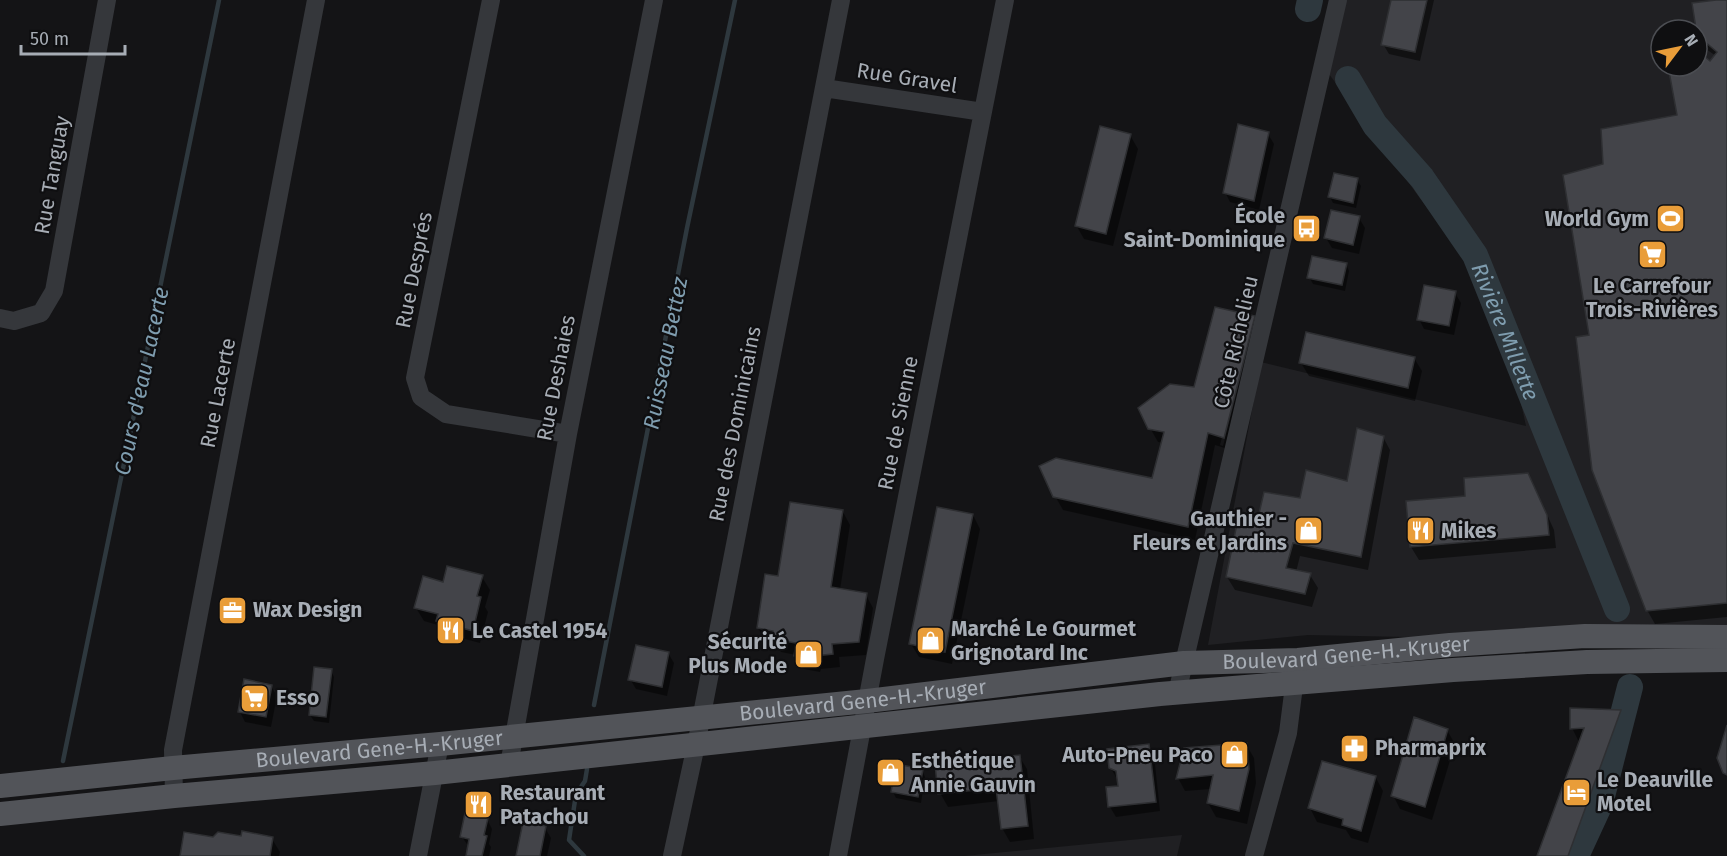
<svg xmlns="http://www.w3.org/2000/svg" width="1727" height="856" viewBox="0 0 1727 856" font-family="'Fira Sans',sans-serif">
  <rect width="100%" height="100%" fill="#141416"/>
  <path fill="#202023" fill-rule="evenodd" d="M1342 0H1727V637L1457 638 1308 635 1208 645 1261 362 1526 426 1499 303 1419 197 1329 74ZM1661 30H1697V66H1661Z
    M1182 835 1177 856H964Z"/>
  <path fill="#0007" fill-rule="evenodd" d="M1393 0H1434L1420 61 1389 54 1383 44Z
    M1726 0H1727V617L1655 624 1647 610 1591 336 1604 165 1679 116 1669 66H1697V52L1710 63 1716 56 1706 49 1698 35Z
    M1268 134 1274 144 1259 210 1230 202 1225 192Z
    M1130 135 1138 149 1113 246 1084 239 1076 225Z
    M1357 180 1361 186 1356 208 1333 203 1330 197Z
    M1359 218 1365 228 1359 254 1332 248 1326 238Z
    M1346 264 1349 271 1345 291 1313 284 1309 277Z
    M1455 293 1461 303 1454 335 1424 329 1419 319Z
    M1254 317 1262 331 1231 450 1215 445 1195 540 1063 510 1055 496 1154 480 1163 443 1158 442 1150 428 1196 389ZM1251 326H1254L1223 446 1220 445Z
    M1414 358 1422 371 1415 401 1309 376 1301 363Z
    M1383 437 1390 450 1368 570 1300 556 1296 572 1310 575 1318 588 1312 607 1235 590 1227 577 1259 520 1301 500 1348 483Z
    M1528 474 1535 488 1554 530 1556 548 1419 560 1411 547Z
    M843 512 850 525 840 590 866 595 873 608 866 655 839 657 840 667 821 669 820 672 804 669 796 655 781 652 776 643 766 641 758 628 779 577Z
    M973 515 980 529 952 664 919 657 911 644Z
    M482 577 490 590 485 607 488 612 480 643 446 634 441 626 424 621 416 608 444 584Z
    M668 653 674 663 667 696 636 689 630 679Z
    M331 671 334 677 329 723 314 721 310 715Z
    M271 686 277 696 271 727 245 722 240 712Z
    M1620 711 1627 725 1580 856H1539L1579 742 1572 728Z
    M1447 730 1455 744 1432 820 1400 809 1393 795Z
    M1246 744 1254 758 1256 783 1247 824 1216 817 1208 803 1211 789 1185 791 1178 778Z
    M1148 746 1154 755 1160 811 1116 817 1110 807 1108 789 1120 787 1119 778 1116 777 1110 767Z
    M1019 756 1027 769 1034 839 1010 842 1002 828 999 801 948 807 940 793Z
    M922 770 925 777 921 803 896 798 893 792Z
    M1376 778 1383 791 1368 843 1351 838 1346 830 1317 822 1310 808Z
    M487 819 492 829 489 844 491 847 489 856H467L469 847 462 837Z
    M545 828 551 838 547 856H518Z
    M214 839H272L280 852 279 856H181Z"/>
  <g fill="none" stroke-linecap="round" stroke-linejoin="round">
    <path stroke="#2e383e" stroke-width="4.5" d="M594 705 687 228 735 0
      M63 761 219 0
      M584 856 569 840 576 794 585 781 587 769"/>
    <g stroke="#2e383e" stroke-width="26">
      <path d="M1308 9 1310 0"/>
      <path id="s1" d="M1348 79 1375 125 1422 178 1475 255 1617 609"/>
      <path d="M1576 856 1600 804 1630 687"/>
    </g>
  </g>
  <path fill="#434449" stroke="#2e2f32" stroke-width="1.5" d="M1391 0H1427L1415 52 1381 45Z
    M1716 0H1727V603L1646 611 1592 470 1576 337 1589 335 1563 175 1603 164 1601 129 1677 115 1668 66H1697V50L1710 61 1717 52 1697 35 1692 3Z
    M1238 124 1269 132 1254 201 1223 193Z
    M1100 126 1131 134 1106 234 1075 226Z
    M1334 173 1358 178 1353 203 1328 197Z
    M1331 210 1360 216 1353 245 1324 238Z
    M1312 256 1347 263 1342 285 1307 278Z
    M1424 285 1456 291 1449 326 1417 320Z
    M1215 307 1255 316 1224 438 1208 433 1188 527 1053 497 1039 466 1056 458 1152 478 1164 432 1148 429 1138 408 1170 384 1194 387Z
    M1306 332 1415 357 1408 388 1299 363Z
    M1357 428 1384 436 1361 557 1293 543 1286 568 1311 573 1305 594 1226 577 1239 514 1258 518 1264 492 1300 498 1306 470 1347 481Z
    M1528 473 1547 515 1549 535 1410 547 1406 501 1465 496 1464 478Z
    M790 502 843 510 831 587 867 593 859 642 832 644 833 654 814 656 813 659 794 656 796 643 772 639 773 631 757 628 765 574 778 576Z
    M937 507 973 514 945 652 909 644Z
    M447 566 483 575 477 596 481 597 473 631 436 621 438 614 414 608 423 576 443 582Z
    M636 645 669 652 662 687 628 680Z
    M314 667 332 669 326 717 309 715Z
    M244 679 272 685 266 717 238 712Z
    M1570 708 1621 710 1568 856H1537L1584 728 1570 729Z
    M1414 717 1448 729 1425 807 1391 796Z
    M1727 725V775L1723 773 1717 758Z
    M1247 743 1249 769 1239 811 1207 803 1213 775 1176 779 1184 748Z
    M1149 744 1156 802 1108 807 1106 787 1118 786 1116 771 1109 768 1107 749Z
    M1020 755 1028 826 1001 829 996 788 938 794 935 764Z
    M1322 761 1376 776 1361 831 1342 825 1343 819 1308 808Z
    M896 764 923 769 918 797 891 792Z
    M465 813 488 818 484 835 487 836 482 856H466L469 839 460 837Z
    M523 822 546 826 540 856H516Z
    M242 831 273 837 270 856H180L184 832 213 837 218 832 241 836Z"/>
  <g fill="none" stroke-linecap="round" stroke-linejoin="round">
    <path stroke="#35373b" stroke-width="18" d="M491 0 415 378 421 397 446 414 568 434
      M824 88 983 112
      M0 318 14 321 41 313 54 291 107 0
      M1177 693 1338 0
      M509 765 568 434 654 0
      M174 796 173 750 316 0
      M418 856 440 744
      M672 856 696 745 841 0
      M838 856 875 659 1005 0
      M1254 856 1288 733 1296 670"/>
    <g stroke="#525459" stroke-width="24">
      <path id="s2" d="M0 786 173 768 440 744 867 701 1184 663 1298 660 1450 645 1585 636 1727 637"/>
      <path d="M0 814 174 796 435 773 1160 694 1453 670 1587 662 1727 660"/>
    </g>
  </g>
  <defs>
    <symbol id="stadium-square" viewBox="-11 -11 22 22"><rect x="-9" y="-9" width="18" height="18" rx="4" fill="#e99d39" stroke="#0f0f11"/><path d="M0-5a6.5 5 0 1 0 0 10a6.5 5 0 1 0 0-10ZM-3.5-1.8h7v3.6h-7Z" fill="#fff"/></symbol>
    <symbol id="bus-square" viewBox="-11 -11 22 22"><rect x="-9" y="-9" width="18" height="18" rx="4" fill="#e99d39" stroke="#0f0f11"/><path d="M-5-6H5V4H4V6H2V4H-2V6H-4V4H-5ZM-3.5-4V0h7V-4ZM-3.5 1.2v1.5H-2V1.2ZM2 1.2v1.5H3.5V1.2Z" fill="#fff"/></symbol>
    <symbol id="supermarket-square" viewBox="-11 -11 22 22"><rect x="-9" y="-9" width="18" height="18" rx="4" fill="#e99d39" stroke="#0f0f11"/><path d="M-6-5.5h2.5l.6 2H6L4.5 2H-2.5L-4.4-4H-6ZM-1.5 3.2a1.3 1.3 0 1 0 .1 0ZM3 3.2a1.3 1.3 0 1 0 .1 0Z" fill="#fff"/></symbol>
    <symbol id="shop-square" viewBox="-11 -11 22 22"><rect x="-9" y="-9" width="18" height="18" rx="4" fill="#e99d39" stroke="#0f0f11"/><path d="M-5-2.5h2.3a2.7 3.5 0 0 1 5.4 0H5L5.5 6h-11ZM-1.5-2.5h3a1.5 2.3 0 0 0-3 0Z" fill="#fff"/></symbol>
    <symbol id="restaurant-square" viewBox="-11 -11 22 22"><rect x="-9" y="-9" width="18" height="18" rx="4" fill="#e99d39" stroke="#0f0f11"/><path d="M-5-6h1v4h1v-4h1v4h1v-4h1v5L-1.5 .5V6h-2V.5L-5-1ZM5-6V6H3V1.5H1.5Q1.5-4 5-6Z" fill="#fff"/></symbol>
    <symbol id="office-square" viewBox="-11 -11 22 22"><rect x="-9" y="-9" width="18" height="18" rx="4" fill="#e99d39" stroke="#0f0f11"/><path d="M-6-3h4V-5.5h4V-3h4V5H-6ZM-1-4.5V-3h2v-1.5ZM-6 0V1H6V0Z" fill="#fff"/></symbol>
    <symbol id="pharmacy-square" viewBox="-11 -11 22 22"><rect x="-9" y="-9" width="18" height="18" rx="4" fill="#e99d39" stroke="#0f0f11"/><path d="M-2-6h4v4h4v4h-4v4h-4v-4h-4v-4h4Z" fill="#fff"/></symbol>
    <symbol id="hotel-square" viewBox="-11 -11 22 22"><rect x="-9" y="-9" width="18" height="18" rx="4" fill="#e99d39" stroke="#0f0f11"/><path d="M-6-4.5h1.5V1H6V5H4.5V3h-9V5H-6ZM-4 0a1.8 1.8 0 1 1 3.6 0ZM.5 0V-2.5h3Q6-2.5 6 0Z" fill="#fff"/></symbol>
  </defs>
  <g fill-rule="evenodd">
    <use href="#stadium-square" x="1654" y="202" width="33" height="33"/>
    <use href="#bus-square" x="1290" y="212" width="33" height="33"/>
    <use href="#supermarket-square" x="1636" y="238" width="33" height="33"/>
    <use href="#shop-square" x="1292" y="514" width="33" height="33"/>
    <use href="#restaurant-square" x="1404" y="514" width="33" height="33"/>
    <use href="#office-square" x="216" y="594" width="33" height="33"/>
    <use href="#restaurant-square" x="434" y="614" width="33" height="33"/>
    <use href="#shop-square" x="914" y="624" width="33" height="33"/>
    <use href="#shop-square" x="792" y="638" width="33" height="33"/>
    <use href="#supermarket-square" x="238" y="682" width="33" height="33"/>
    <use href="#pharmacy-square" x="1338" y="732" width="33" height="33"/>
    <use href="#shop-square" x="1218" y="738" width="33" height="33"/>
    <use href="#shop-square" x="874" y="756" width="33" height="33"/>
    <use href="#hotel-square" x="1560" y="776" width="33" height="33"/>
    <use href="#restaurant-square" x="462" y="788" width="33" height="33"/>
  </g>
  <g text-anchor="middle" stroke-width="4.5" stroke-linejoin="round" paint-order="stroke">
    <g font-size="21" fill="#a7adb5" stroke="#0f0f11">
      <text transform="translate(907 78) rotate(9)" y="7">Rue Gravel</text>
      <text transform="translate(52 175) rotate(-80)" y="7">Rue Tanguay</text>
      <text transform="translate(414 270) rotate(-79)" y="7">Rue Després</text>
      <text transform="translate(1236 342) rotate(-77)" y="7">Côte Richelieu</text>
      <text transform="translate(556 378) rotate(-79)" y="7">Rue Deshaies</text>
      <text transform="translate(218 393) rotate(-79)" y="7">Rue Lacerte</text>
      <text transform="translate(898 423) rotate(-79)" y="7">Rue de Sienne</text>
      <text transform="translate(735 424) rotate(-79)" y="7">Rue des Dominicains</text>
      <text dy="7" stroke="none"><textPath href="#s2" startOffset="1353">Boulevard Gene-H.-Kruger</textPath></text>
      <text dy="7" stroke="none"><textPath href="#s2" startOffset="867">Boulevard Gene-H.-Kruger</textPath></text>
      <text dy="7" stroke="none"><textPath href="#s2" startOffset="381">Boulevard Gene-H.-Kruger</textPath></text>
    </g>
    <g font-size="21" font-weight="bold" fill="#a7adb5" stroke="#0f0f11" text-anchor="start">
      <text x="1285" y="223" text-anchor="end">École<tspan x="1285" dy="24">Saint-Dominique</tspan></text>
      <text x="1649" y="226" text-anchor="end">World Gym</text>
      <text x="1652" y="293" text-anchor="middle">Le Carrefour<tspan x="1652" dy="24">Trois-Rivières</tspan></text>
      <text x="1287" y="526" text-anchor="end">Gauthier -<tspan x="1287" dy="24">Fleurs et Jardins</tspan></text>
      <text x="1441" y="538">Mikes</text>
      <text x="253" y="617">Wax Design</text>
      <text x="951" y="636">Marché Le Gourmet<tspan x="951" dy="24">Grignotard Inc</tspan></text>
      <text x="472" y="638">Le Castel 1954</text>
      <text x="787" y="649" text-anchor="end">Sécurité<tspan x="787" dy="24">Plus Mode</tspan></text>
      <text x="276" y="705">Esso</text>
      <text x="1375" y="755">Pharmaprix</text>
      <text x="1213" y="762" text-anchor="end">Auto-Pneu Paco</text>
      <text x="911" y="768">Esthétique<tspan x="911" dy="24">Annie Gauvin</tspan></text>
      <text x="1597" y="787">Le Deauville<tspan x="1597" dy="24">Motel</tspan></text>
      <text x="500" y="800">Restaurant<tspan x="500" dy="24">Patachou</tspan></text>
    </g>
    <g font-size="22" font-style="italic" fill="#7f9daf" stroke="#0f0f11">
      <text dy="8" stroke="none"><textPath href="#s1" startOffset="300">Rivière Millette</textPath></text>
      <text transform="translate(665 353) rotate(-79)" y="8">Ruisseau Bettez</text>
      <text transform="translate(141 381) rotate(-78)" y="8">Cours d'eau Lacerte</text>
    </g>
  </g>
  <g transform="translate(1679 48) rotate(58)"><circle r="28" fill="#0f0f11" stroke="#4c4e53" stroke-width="1.5"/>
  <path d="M0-4.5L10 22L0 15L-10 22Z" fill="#e99d39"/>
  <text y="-9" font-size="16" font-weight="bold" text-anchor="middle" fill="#a7adb5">N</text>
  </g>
  <path d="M21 45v9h104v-9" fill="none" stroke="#a7adb5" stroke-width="3"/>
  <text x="30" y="45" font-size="18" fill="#a7adb5" stroke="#0f0f11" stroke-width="4.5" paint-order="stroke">50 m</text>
</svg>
